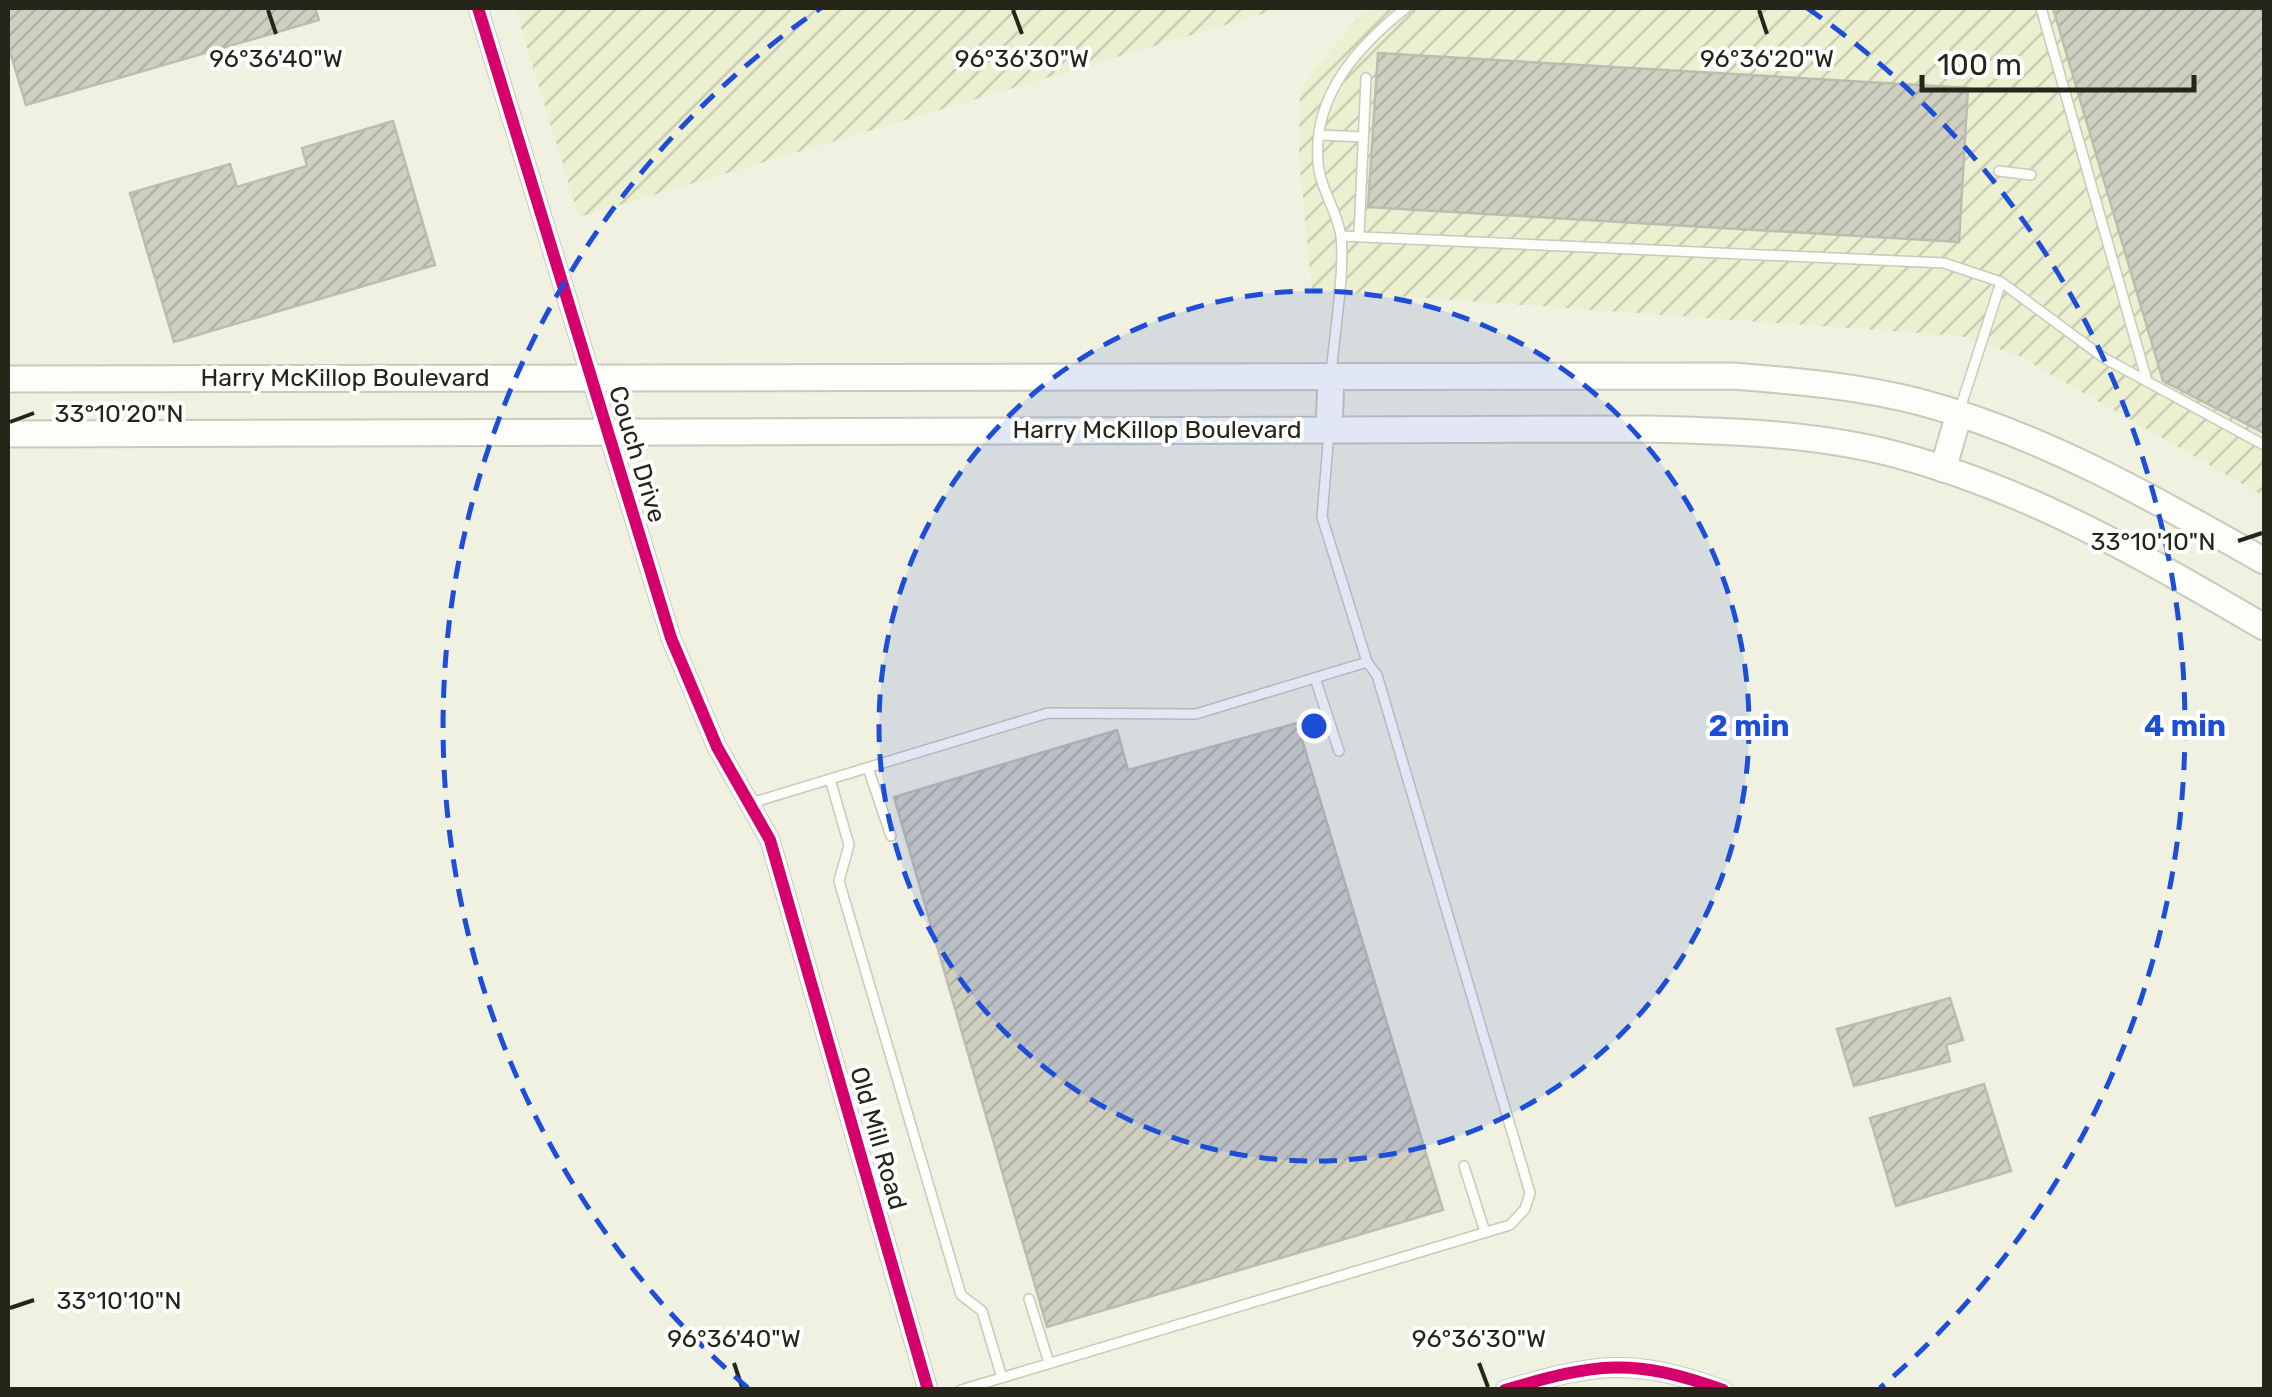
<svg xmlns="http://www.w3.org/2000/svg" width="2272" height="1397" viewBox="0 0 2272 1397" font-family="Rubik,sans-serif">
  <defs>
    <pattern id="industrial-furrows" width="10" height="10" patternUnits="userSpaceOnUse" patternTransform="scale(2.5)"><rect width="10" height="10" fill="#edefd1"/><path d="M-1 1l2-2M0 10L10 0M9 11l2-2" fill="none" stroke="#cbcdb3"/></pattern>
    <pattern id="building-hatch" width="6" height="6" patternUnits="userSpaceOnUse" patternTransform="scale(2.5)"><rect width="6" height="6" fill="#cfd0c2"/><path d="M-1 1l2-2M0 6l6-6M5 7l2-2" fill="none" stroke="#b2b2a6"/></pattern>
  </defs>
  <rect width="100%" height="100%" fill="#f0f1e0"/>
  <path fill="url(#industrial-furrows)" d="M515 8H1282L579 217Z
    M1373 8H2264V496L2019 356 1961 336 1312 290 1299 157 1300 88 1357 19Z"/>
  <path fill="url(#building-hatch)" stroke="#bcbdaf" stroke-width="2.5" d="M8 8H315L319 20 26 105 11 55 8 56Z
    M2053 8H2261L2264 21V433L2163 381Z
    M1378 53 1968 88 1959 242 1368 207Z
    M393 121 435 265 174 342 130 193 230 164 237 187 307 166 302 148Z
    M1297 723 1443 1210 1047 1327 894 797 1117 730 1128 770Z
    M1950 998 1963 1040 1946 1045 1950 1061 1854 1086 1837 1029Z
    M1984 1084 2011 1171 1896 1206 1870 1118Z"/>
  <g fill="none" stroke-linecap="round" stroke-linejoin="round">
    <defs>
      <path id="service" d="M2041 8 2147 381
        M1320 135 1363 137
        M1999 171 2031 175
        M1341 236 1944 263 2001 282
        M1359 236 1366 78
        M1331 375C1334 336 1345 272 1341 236 1337 210 1319 187 1318 161 1313 95 1358 46 1406 8
        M1959 412 2001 282 2104 358 2264 445
        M1329 432 1322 517 1367 662
        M1315 678 1339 751
        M868 768 891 836
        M830 779 849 845 839 881 961 1295 982 1311 1002 1378
        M751 803 1048 713 1196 714 1367 662 1377 675 1530 1193 1525 1209 1510 1225 961 1390
        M1464 1166 1485 1232
        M1029 1299 1049 1363"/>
      <path id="minor" d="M478 8 671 638 717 747 770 840 928 1390
        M1505 1390C1597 1363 1632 1357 1723 1390"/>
      <path id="secondary" d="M8 379 1732 376C1796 381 1858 386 1920 402 2043 435 2155 499 2264 561
        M1329 429 1331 378
        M8 434 1646 429C1729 431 1813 433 1894 454 2028 489 2146 558 2264 627
        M1943 469 1959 414"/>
    </defs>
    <use href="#service" stroke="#c9c9bc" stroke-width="12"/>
    <use href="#minor" stroke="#c9c9bc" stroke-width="21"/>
    <use href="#secondary" stroke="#c9c9bc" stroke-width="29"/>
    <use href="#service" stroke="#fdfdfa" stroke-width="9"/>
    <use href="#minor" stroke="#fdfdfa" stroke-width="18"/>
    <use href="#secondary" stroke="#fdfdfa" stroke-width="25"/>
    <defs>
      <path id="cycleway" d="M478 8 671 638 717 747 770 840 928 1390
        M1505 1390C1597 1363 1632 1357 1723 1390"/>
    </defs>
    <use href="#cycleway" stroke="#fff" stroke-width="19"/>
    <use href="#cycleway" stroke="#d6006c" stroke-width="12"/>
  </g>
  <path fill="none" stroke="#25251a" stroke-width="4" d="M268 10 276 34M1013 10 1022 34M1759 10 1767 34M10 422 34 413M2238 541 2262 533M10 1308 34 1300M734 1363 742 1387M1479 1363 1488 1387"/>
  <circle cx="1314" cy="726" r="435" fill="#1d4ed8" fill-opacity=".12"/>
  <g fill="none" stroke="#1d4ed8" stroke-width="5" stroke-dasharray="18 12">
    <circle cx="1314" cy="726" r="435"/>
    <path d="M748 1388A871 871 0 0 1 821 8M1807 8A871 871 0 0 1 1880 1388"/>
  </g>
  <g text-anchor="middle" stroke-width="8" stroke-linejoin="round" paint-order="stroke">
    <g font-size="25" fill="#25251a" stroke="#fff">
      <text x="345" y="386">Harry McKillop Boulevard</text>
      <text x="1157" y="438">Harry McKillop Boulevard</text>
      <text transform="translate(638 454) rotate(73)" y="9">Couch Drive</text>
      <text transform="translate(879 1138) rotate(74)" y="9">Old Mill Road</text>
    </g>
  </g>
  <g font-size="25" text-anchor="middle" fill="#25251a" stroke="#fff" stroke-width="8" stroke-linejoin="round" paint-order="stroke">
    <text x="276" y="67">96°36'40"W</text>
    <text x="1022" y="67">96°36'30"W</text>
    <text x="1767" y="67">96°36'20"W</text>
    <text x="119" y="422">33°10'20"N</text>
    <text x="2153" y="550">33°10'10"N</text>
    <text x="119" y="1309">33°10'10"N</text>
    <text x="734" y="1347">96°36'40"W</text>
    <text x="1479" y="1347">96°36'30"W</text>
  </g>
  <circle cx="1314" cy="726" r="15" fill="#1d4ed8" stroke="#fff" stroke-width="5"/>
  <g font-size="30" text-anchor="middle" font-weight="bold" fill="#1d4ed8" stroke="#fff" stroke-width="8" stroke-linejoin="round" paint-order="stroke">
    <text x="1749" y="736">2 min</text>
    <text x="2185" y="736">4 min</text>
  </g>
  <rect width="2272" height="1397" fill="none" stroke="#25251a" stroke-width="20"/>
  <path d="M1922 75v15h272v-15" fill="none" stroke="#25251a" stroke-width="5"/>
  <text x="1937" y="75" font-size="30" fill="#25251a" stroke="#ffffff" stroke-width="8" paint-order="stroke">100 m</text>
</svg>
